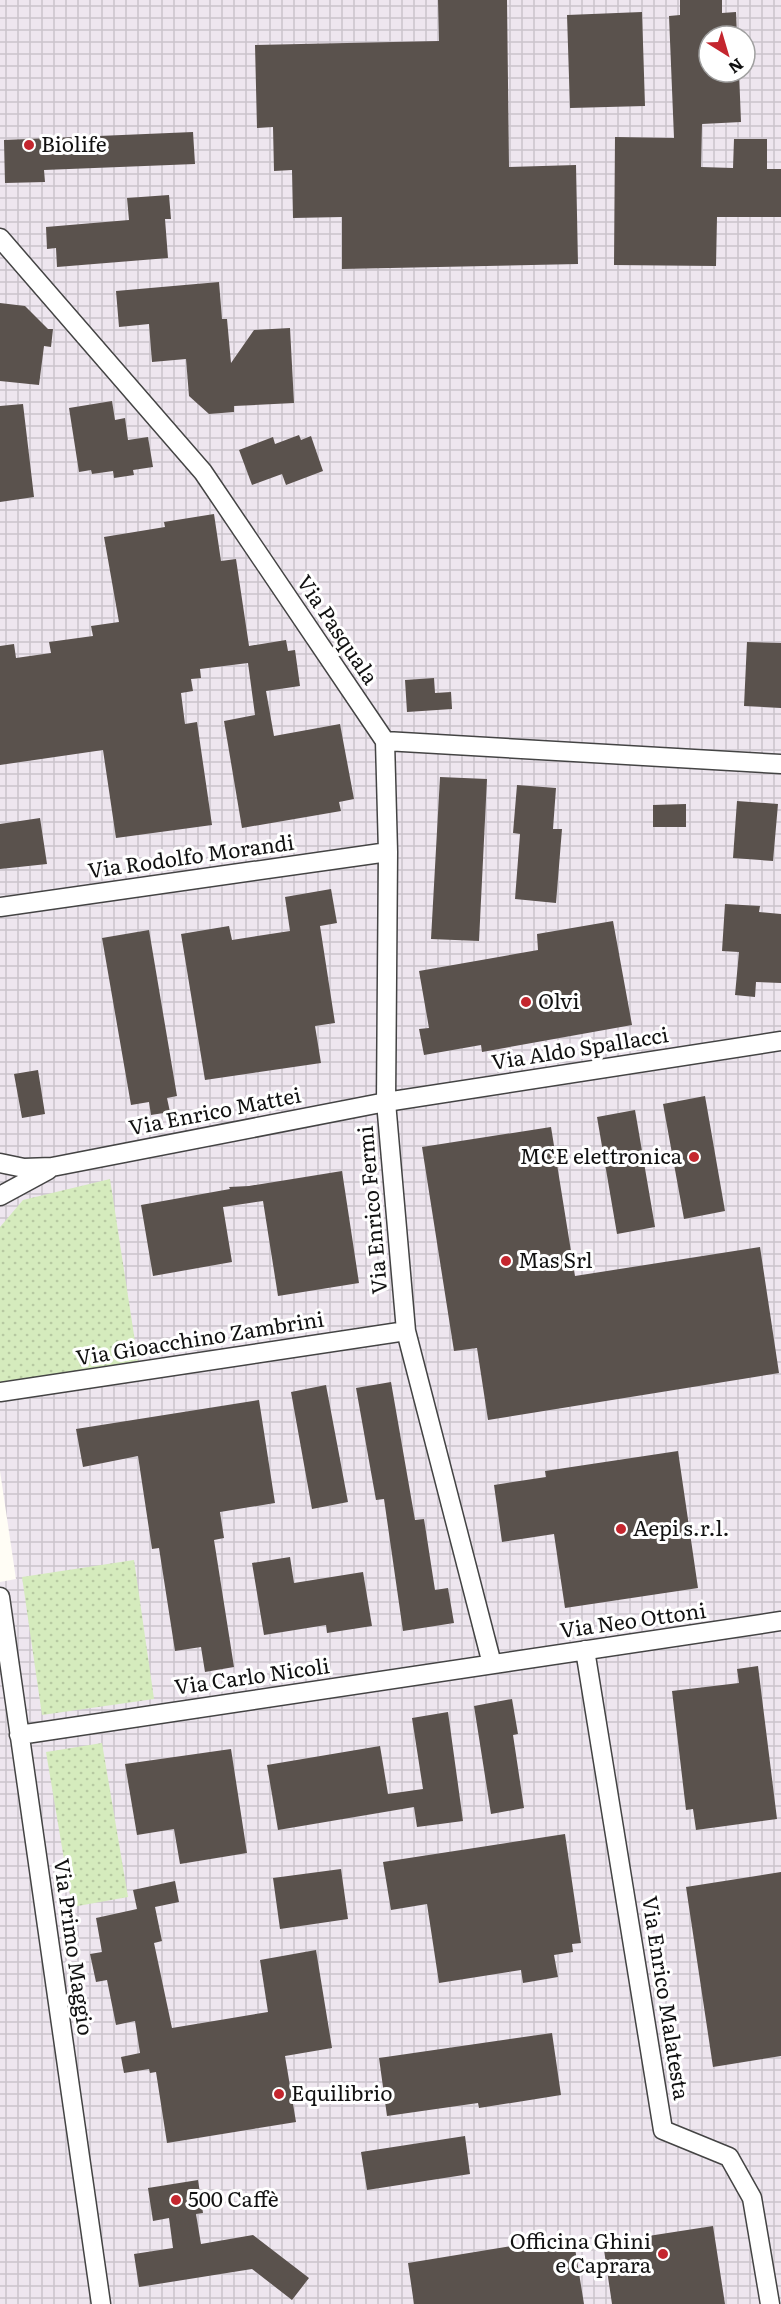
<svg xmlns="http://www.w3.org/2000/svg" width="781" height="2304" viewBox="0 0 781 2304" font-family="Literata,serif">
  <defs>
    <pattern id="industrial-grid" width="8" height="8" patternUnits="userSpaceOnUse" patternTransform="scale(1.5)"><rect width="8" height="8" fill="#eee6ef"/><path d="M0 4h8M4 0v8" fill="none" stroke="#cbc4cc"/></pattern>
    <pattern id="grass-dots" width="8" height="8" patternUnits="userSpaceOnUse" patternTransform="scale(1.5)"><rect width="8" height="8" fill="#d5ebbd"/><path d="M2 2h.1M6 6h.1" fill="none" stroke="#b6c8a1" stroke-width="1.8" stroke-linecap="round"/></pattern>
  </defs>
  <rect width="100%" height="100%" fill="#fffdf5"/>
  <path fill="url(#industrial-grid)" fill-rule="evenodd" d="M0 0H781V2304H0V1582L16 1579 0 1471ZM709 36H745V72H709Z"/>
  <path fill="url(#grass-dots)" d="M110 1179 138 1361 0 1383V1227L23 1200Z
    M134 1560 154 1699 42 1715 22 1577Z
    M102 1743 128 1897 72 1907 46 1752Z"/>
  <path fill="#5a524d" d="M438 0H507L509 167 576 165 578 264 342 269V217L293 218 292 170 274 171 273 127 257 128 255 45 439 41Z
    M680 0H722V13L736 12 737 36H709V72H739L741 122 702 124 701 167 733 168 734 139H767V169H781V217H717L716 266 614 265 615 137 674 138 669 16 680 15Z
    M642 12 645 106 570 108 567 15Z
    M193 132 195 164 44 170 45 182 5 183 4 140Z
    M169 195 171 219H165L168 258 57 267 56 248 47 249 46 227 129 220 127 198Z
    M219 282 222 319H227L231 363 254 330 290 328 294 403 234 406V412L209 414 189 396 186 359 152 362 149 324 119 327 116 291Z
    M0 303 25 306 48 329H53L51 347 44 346 39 385 0 381Z
    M112 401 115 420 125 418 128 440 148 437 153 467 133 470 134 475 114 478 113 471 92 474 91 470 79 472 69 408Z
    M23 404 34 497 0 502V406Z
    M299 435 301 440 311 436 323 471 286 485 282 474 252 485 239 450 273 437 275 444Z
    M214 514 221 561 236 559 249 646 286 640 288 651 295 650 300 686 266 691 274 736 340 724 354 799 339 802 341 811 242 828 224 721 255 715 248 663 200 669 201 678 191 679 193 691 181 693 185 724 197 722 212 825 116 838 103 750 0 765V646L14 644 16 658 51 653 49 642 93 636 91 626 119 622 104 537 165 527 164 522Z
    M747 642 781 643V708L744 706Z
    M434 678 435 693 451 692 452 709 407 712 405 680Z
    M440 777 487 779 479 941 431 939Z
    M517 785 556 788 553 829H562L556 903 515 899 520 834 513 833Z
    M737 801 778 804 773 861 733 858Z
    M686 804V827H653V805Z
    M40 818 47 864 0 869V824Z
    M331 889 337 923 320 926 335 1023 315 1026 321 1063 205 1080 181 934 229 926 232 940 290 931 285 897Z
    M725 904 760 906 759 912 781 914V983L756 982 755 997 735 995 739 952 722 951Z
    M613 921 632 1025 482 1052 481 1045 424 1055 419 1029 429 1028 419 971 538 950 537 934Z
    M149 930 177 1096 167 1098 170 1112 151 1115 149 1102 131 1105 102 938Z
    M38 1070 45 1114 22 1118 14 1074Z
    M705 1096 725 1211 684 1219 663 1104Z
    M635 1110 655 1227 617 1234 597 1117Z
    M551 1127 575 1276 760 1247 779 1373 488 1420 477 1348 454 1351 422 1147Z
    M342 1171 359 1283 278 1296 263 1201 223 1207 232 1262 153 1276 141 1205 230 1189 229 1187 249 1186Z
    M391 1382 415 1520 424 1519 435 1590 448 1588 454 1623 403 1631 384 1499 376 1500 356 1388Z
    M326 1385 348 1502 312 1509 291 1392Z
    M259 1400 275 1503 220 1512 224 1538 214 1540 234 1667 205 1672 201 1647 175 1651 159 1548 152 1549 138 1456 83 1467 76 1429Z
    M678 1451 698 1588 565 1608 554 1534 502 1542 494 1485 546 1477 545 1471Z
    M290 1557 294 1583 363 1572 372 1626 327 1633 326 1625 264 1635 252 1563Z
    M758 1666 777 1819 696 1830 693 1809 686 1810 672 1691 739 1683 737 1669Z
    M512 1699 518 1734 513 1735 524 1808 491 1814 474 1706Z
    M448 1712 463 1821 417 1827 414 1807 278 1830 267 1765 380 1746 388 1794 423 1789 412 1718Z
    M231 1749 247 1853 180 1864 174 1829 137 1835 125 1764Z
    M565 1834 581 1943 572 1944 573 1952 554 1955 558 1977 523 1983 521 1970 439 1983 427 1904 391 1910 383 1862Z
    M341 1869 348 1919 280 1929 273 1878Z
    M781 1872V2056L713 2067 686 1887Z
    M175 1881 179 1902 155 1907 162 1941 154 1943 172 2028 268 2012 260 1960 316 1950 332 2048 285 2056 296 2122 167 2143 156 2072 150 2073 149 2069 124 2073 121 2057 140 2053 135 2021 116 2025 107 1980 96 1982 90 1954 102 1952 96 1918 137 1909 133 1890Z
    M552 2033 561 2095 479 2108 478 2103 387 2116 379 2058Z
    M465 2136 470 2174 367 2190 361 2152Z
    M198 2180 203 2213 196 2214 201 2244 253 2235 309 2278 292 2300 252 2269 139 2287 134 2254 173 2248 169 2218 153 2221 148 2188Z
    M713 2226 725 2304H612L603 2243Z
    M573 2236 584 2304H414L408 2263Z"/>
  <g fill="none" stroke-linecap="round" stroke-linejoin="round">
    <defs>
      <path id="minor" d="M0 238 203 472 385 741 781 764
        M385 741 388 852 386 1102 406 1331 492 1664
        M0 907 388 852
        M0 1163 24 1168 52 1167 386 1102 781 1041
        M0 1196 48 1170
        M0 1392 406 1331
        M0 1597 101 2304
        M585 1650 663 2130 729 2157 752 2198 770 2304
        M19 1735 781 1621"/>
    </defs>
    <use href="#minor" stroke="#444" stroke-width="21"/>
    <use href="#minor" stroke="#fff" stroke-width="18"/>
  </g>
  <g fill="#c4262e" stroke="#fff" stroke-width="2">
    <circle cx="29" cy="145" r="6"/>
    <circle cx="526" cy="1002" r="6"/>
    <circle cx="694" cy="1157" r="6"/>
    <circle cx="506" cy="1261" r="6"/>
    <circle cx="621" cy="1529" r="6"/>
    <circle cx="279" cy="2094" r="6"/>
    <circle cx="176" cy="2200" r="6"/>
    <circle cx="663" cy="2254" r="6"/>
  </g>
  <g text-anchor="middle" stroke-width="6" stroke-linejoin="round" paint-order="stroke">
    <g font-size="21" fill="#111" stroke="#fff" text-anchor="start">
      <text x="41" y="152">Biolife</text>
      <text x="538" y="1009">Olvi</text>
      <text x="682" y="1164" text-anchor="end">MCE elettronica</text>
      <text x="518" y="1268">Mas Srl</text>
      <text x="633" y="1536">Aepi s.r.l.</text>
      <text x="291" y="2101">Equilibrio</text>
      <text x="188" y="2207">500 Caffè</text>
      <text x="651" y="2249" text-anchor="end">Officina Ghini<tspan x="651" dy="24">e Caprara</tspan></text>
    </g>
    <g font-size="21" fill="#111" stroke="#fff">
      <text transform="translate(337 630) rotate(56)" y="7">Via Pasquala</text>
      <text transform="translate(191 857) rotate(-8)" y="7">Via Rodolfo Morandi</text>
      <text transform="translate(580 1049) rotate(-9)" y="7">Via Aldo Spallacci</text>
      <text transform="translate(215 1112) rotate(-11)" y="7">Via Enrico Mattei</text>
      <text transform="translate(373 1210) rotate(-95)" y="7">Via Enrico Fermi</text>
      <text transform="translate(200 1339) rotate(-9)" y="7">Via Gioacchino Zambrini</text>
      <text transform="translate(633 1621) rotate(-8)" y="7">Via Neo Ottoni</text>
      <text transform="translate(252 1677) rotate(-8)" y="7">Via Carlo Nicoli</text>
      <text transform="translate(73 1947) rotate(82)" y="7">Via Primo Maggio</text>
      <text transform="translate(665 1998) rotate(81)" y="7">Via Enrico Malatesta</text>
    </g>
  </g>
  <g transform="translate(727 54) rotate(143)"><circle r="28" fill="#ffffff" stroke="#a0a0a0" stroke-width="1.5"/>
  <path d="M0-4.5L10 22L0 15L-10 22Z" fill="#c4262e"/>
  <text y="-9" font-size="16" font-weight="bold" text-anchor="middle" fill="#111111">N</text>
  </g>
</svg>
